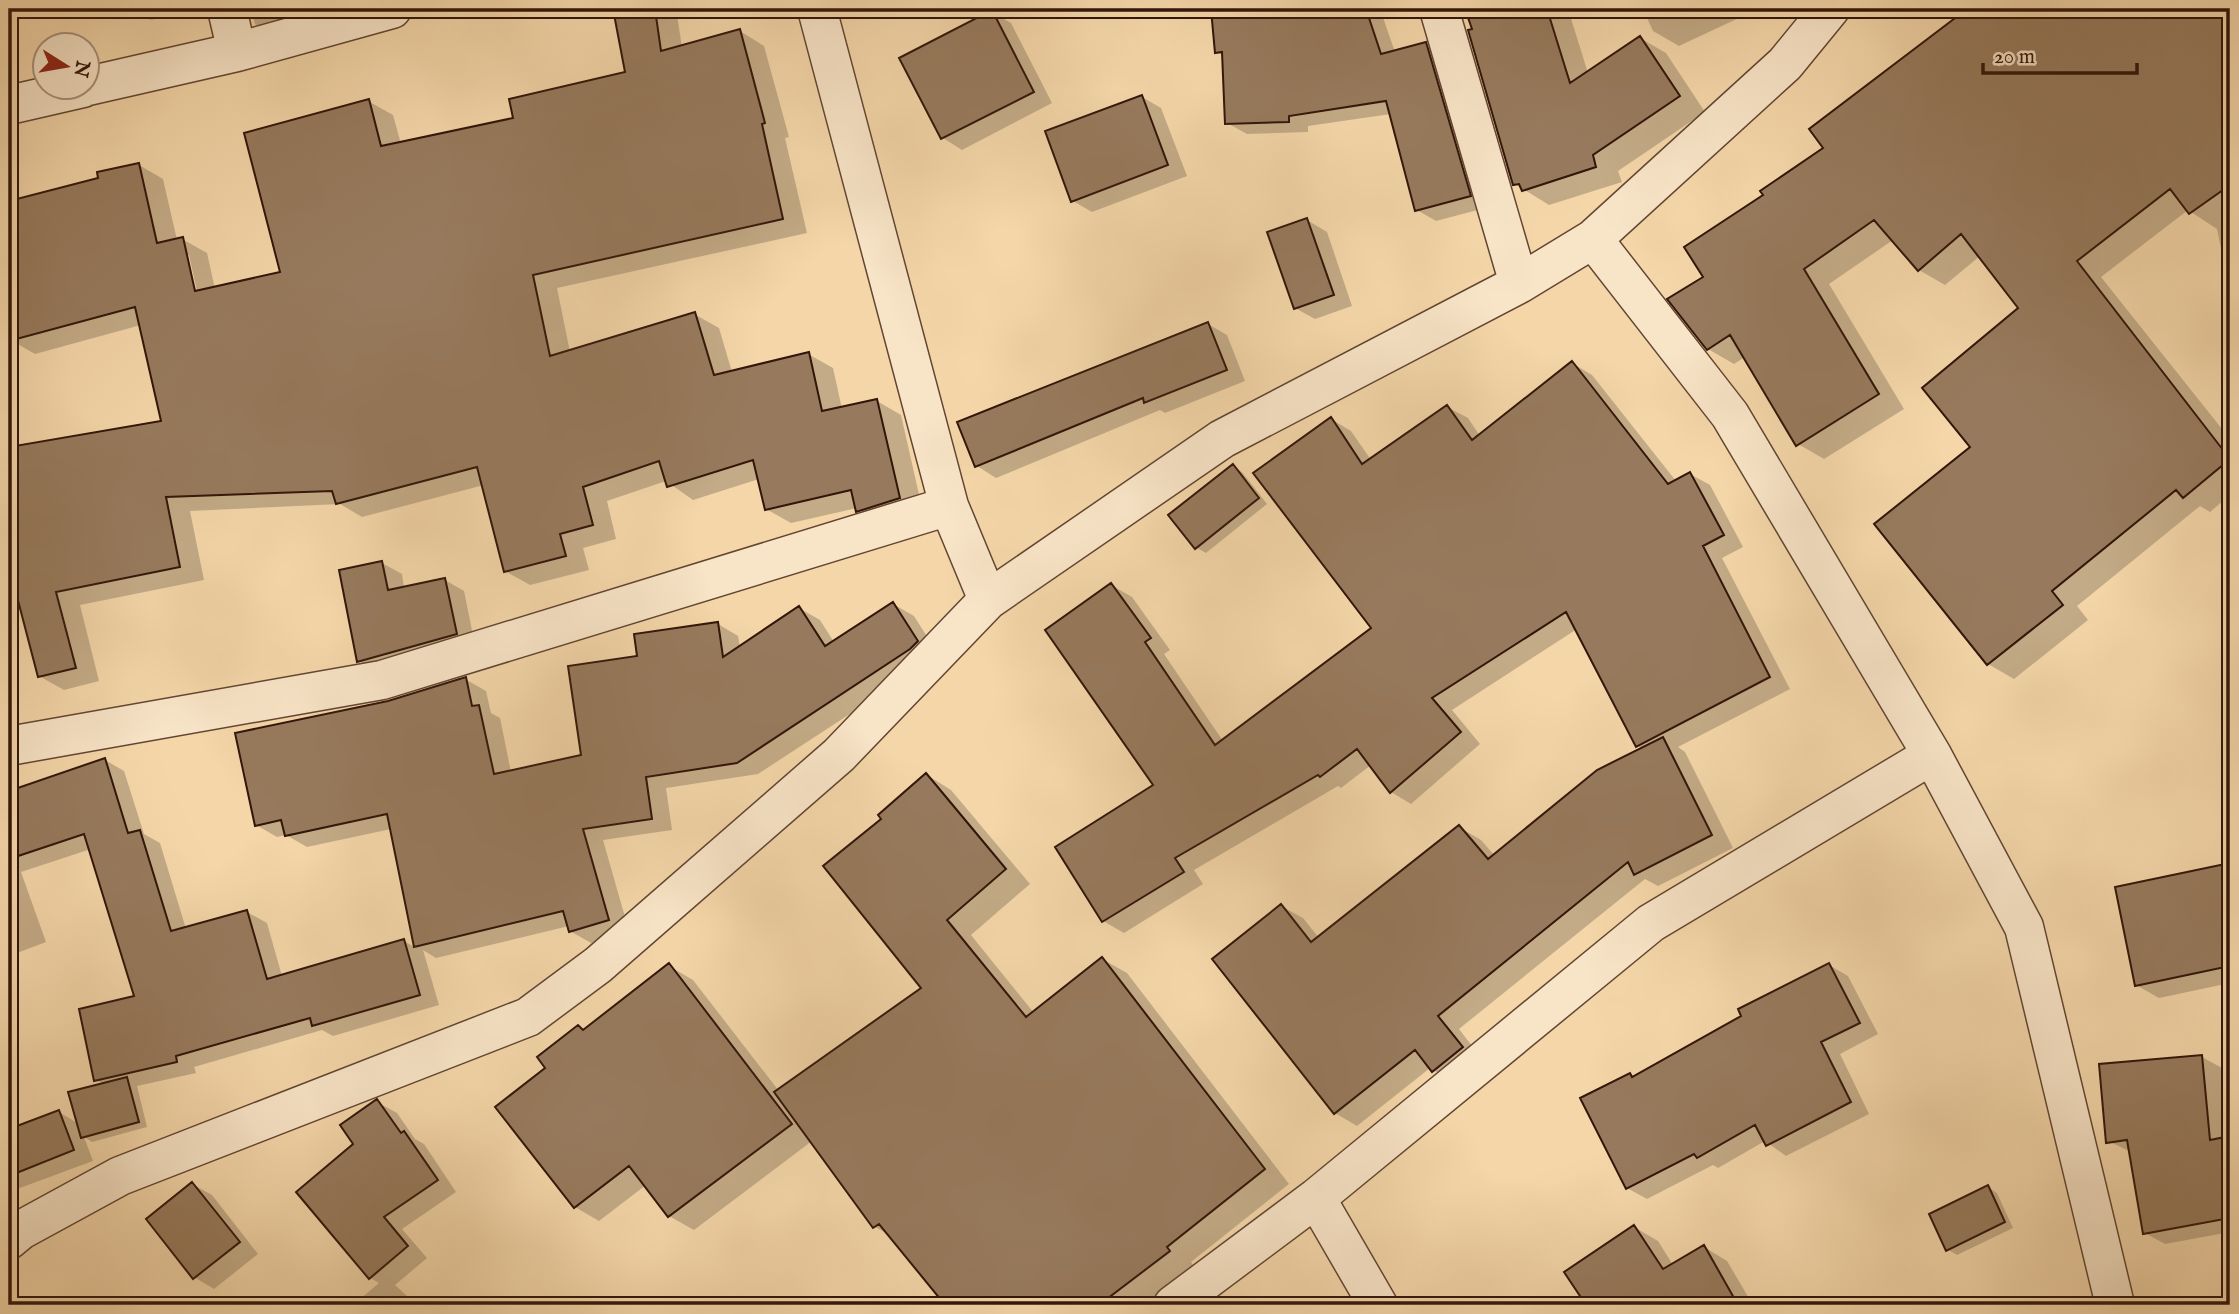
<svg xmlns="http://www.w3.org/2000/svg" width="2239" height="1314" viewBox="0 0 2239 1314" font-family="'IM FELL English',serif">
  <rect width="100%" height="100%" fill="#f4d6a9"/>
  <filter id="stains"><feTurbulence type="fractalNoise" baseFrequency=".00286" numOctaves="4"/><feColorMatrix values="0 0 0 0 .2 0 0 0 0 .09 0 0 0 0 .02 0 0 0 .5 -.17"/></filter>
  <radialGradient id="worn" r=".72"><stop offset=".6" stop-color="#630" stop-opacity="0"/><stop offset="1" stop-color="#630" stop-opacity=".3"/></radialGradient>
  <path fill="#0003" fill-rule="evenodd" d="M132 9H194L151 20Z
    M251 9H381L279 38 255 24Z
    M615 9H676L682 47 740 31 764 46 789 137 785 138 807 233 557 288 570 352 694 314 719 328 732 372 808 354 833 368 842 409 877 401 901 415 923 512 882 525 857 508 791 523 766 509 759 479 693 500 666 481 607 501 616 539 583 548 589 570 530 585 505 571 484 485 362 517 340 504 190 511 204 580 80 605 99 681 64 690 39 676 15 585 9 587V447L163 422 141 325 35 354 9 339V203L100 179 139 165 163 179 177 240 182 239 207 253 215 289 282 273 368 101 393 115 401 144 515 120 627 73ZM185 255H189L199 300H195Z
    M1213 9H1380L1395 52 1425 44 1445 55 1489 207 1436 221 1417 210 1391 114 1308 126V132L1247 134 1227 123 1224 56 1217 52Z
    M1485 9H1568L1588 73 1640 38 1666 53 1705 112 1618 171 1622 182 1549 205 1515 184 1469 14Z
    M1643 9H1758L1679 46 1653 31Z
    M1970 9H2230V218L2222 224 2230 222V291L2217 229 2188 210 2101 277 2230 439V495L2210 512 2200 506 2077 606 2088 620 2014 679 1988 664 1973 448 2020 309 1980 256 1945 285 1919 270 1893 240 1829 284 1904 409 1824 459 1798 444 1745 357 1734 364 1708 349 1705 277 1766 195 1825 149 1811 130Z
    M992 12 1011 23 1052 103 962 150 943 138 902 59Z
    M1142 97 1161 108 1187 176 1092 212 1073 201Z
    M1307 220 1327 232 1352 306 1315 319 1295 308Z
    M1208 324 1227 335 1245 381 1165 413 1160 410 996 478 977 466 959 423Z
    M1572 363 1592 375 1676 481 1690 474 1710 485 1743 547 1722 558 1790 689 1678 747 1685 752 1733 848 1658 886 1645 879 1459 1029 1483 1060 1455 1083 1430 1068 1357 1126 1335 1113 1281 906 1303 918 1319 938 1459 827 1481 840 1495 856 1643 749 1638 746 1577 629 1452 710 1480 744 1411 804 1391 792 1371 765 1341 788 1338 786 1194 870 1203 884 1124 933 1103 921 1155 785 1111 585 1132 597 1170 650 1164 654 1223 741 1373 628 1255 473 1331 419 1351 431 1371 460 1447 407 1468 418 1480 436Z
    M1233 466 1242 472 1267 504 1206 553 1197 548 1171 515Z
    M382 563 402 574 404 588 445 580 464 591 475 645 378 672 359 661Z
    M893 604 914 616 938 654 931 661 758 774 666 788 672 830 603 840 629 931 591 943 570 931 569 926 436 958 423 950 439 1005 333 1036 322 1030 194 1067 196 1073 137 1086 147 1127 92 1142 84 1137 93 1161 9 1192V1131L59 1112 79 1124 104 1084 96 1080 137 997 91 849 21 872 46 942 9 956V792L105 760 124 771 144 834 160 843 186 929 247 912 267 923 282 976 404 941 416 948 391 829 307 847 286 835 277 837 256 825 389 703 465 679 486 691 491 713 500 718 511 772 583 757 639 657 718 624 738 636 740 647 799 608 820 620 834 642Z
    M2230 722V761L2221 725Z
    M927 775 951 790 1030 884 971 935 1034 1013 1102 959 1127 973 1289 1184 1191 1262 1194 1266 1144 1305H930L941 1297 892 1236 875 1227 812 1141 694 1230 669 1216 646 1185 599 1221 575 1207 547 1068 579 1027 585 1031 669 966 693 980 779 1091 924 989 883 819Z
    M2230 864V983L2159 998 2136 985 2117 888Z
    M1829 965 1848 976 1878 1034 1840 1054 1869 1114 1786 1156 1765 1141 1718 1168 1713 1165 1647 1199 1627 1188 1630 1075 1634 1078Z
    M2202 1057 2222 1068 2230 1138V1232L2165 1244 2145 1233 2131 1152 2108 1141Z
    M377 1102 397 1113 415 1139 424 1144 456 1192 402 1229 427 1258 395 1285 417 1305H353L379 1283 370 1278 355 1144Z
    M192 1184 212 1195 258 1254 214 1289 194 1277Z
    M1988 1187 1997 1193 2013 1228 1957 1255 1947 1249Z
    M1634 1227 1658 1241 1673 1265 1704 1247 1727 1261 1753 1305H1588L1566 1273Z"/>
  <path fill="#977a5d" stroke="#32160a" stroke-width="2" d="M613 9H655L661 51 740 29 765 123 762 124 783 219 533 275 550 356 695 312 714 375 809 352 822 411 877 399 900 498 856 512 851 490 765 510 753 460 667 487 659 461 583 487 593 525 560 534 566 556 504 572 477 467 336 504 332 491 166 497 180 567 56 592 76 668 38 677 9 566V447L161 421 135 307 9 341V201L98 178 97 172 139 163 157 243 183 237 195 291 280 272 244 133 369 99 381 146 513 118 509 99 625 72Z
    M1211 9H1366L1381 54 1426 42 1471 196 1415 211 1386 101 1289 116V122L1225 124 1222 52 1215 53Z
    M1465 9H1547L1570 83 1640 36 1680 96 1593 155 1596 167 1522 191 1519 184 1513 185 1468 30 1472 29Z
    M1967 9H2230V185L2189 214 2170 189 2077 261 2230 459 2183 498 2176 490 2052 591 2063 605 1987 665 1874 524 1970 447 1922 388 2018 308 1961 234 1918 271 1874 220 1804 269 1879 394 1796 446 1730 335 1707 350 1667 299 1703 277 1684 247 1763 195 1760 191 1823 148 1809 129Z
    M992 10 1034 92 941 139 899 58Z
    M1142 95 1168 165 1071 202 1045 131Z
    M1307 218 1334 295 1294 309 1267 232Z
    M1208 322 1227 370 1144 403 1143 398 975 467 957 422Z
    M1572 361 1668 484 1690 472 1724 535 1703 546 1770 677 1636 747 1566 612 1432 698 1461 732 1390 793 1357 749 1320 777 1318 775 1175 858 1184 872 1102 922 1055 847 1153 785 1045 630 1111 583 1151 638 1145 642 1215 745 1371 628 1253 473 1331 417 1362 464 1447 405 1472 440Z
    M1233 464 1259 498 1195 549 1168 515Z
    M382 561 388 590 445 578 457 634 357 662 339 570Z
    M893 602 918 641 910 649 737 763 646 777 652 819 583 829 609 920 569 932 563 911 414 947 387 814 285 836 281 820 255 826 235 733 388 701 466 677 472 706 479 705 494 774 581 755 568 666 637 656 634 634 718 622 723 657 799 606 825 646Z
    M1663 737 1712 835 1634 875 1628 862 1438 1016 1463 1047 1432 1072 1415 1050 1334 1114 1212 959 1281 904 1311 942 1459 825 1488 859 1597 770Z
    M105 758 128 833 140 830 171 931 247 910 267 979 404 939 420 995 312 1026 310 1018 176 1056 177 1062 94 1081 79 1009 134 996 84 834 9 859V791Z
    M926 773 1006 869 947 920 1026 1017 1102 957 1265 1169 1167 1247 1170 1251 1099 1305H945L879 1224 873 1228 774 1092 921 988 823 866 881 819 878 815Z
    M2230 863V966L2135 986 2115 887Z
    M669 963 792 1124 668 1217 629 1166 574 1208 495 1107 545 1068 537 1057 578 1025 583 1030Z
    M1829 963 1860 1023 1821 1042 1851 1102 1766 1146 1755 1125 1697 1158 1694 1154 1626 1189 1580 1098 1630 1073 1632 1077 1741 1016 1738 1009Z
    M2202 1055 2210 1140 2230 1136V1218L2143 1234 2127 1140 2106 1143 2099 1064Z
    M127 1077 139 1122 81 1138 68 1092Z
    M377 1099 401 1133 404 1131 438 1180 384 1217 408 1246 369 1279 296 1192 353 1144 340 1125Z
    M59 1110 74 1150 9 1176V1129Z
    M192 1182 240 1242 193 1279 146 1219Z
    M1988 1185 2005 1222 1946 1251 1929 1214Z
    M1634 1225 1663 1269 1704 1245 1738 1305H1586L1564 1272Z"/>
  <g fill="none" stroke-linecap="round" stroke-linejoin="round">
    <defs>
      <path id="minor" d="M227 9 237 52
        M817 9 949 506 988 600
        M1439 9 1519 284
        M88 86 237 52 392 9
        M9 105 83 88
        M1593 239 1730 415 1932 755 2024 927 2115 1305
        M9 746 382 680 949 506
        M1316 1198 1378 1305
        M9 1240 21 1230 120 1176 528 1017 598 965 839 755 988 600 1222 439 1519 284 1593 239 1785 64 1830 9
        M1173 1305 1316 1198 1651 923 1932 755"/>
    </defs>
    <use href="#minor" stroke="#624632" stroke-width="41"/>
    <use href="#minor" stroke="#f8e4c7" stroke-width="38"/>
  </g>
  <rect width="2239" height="1314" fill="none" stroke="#f4d6a9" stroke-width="35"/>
  <rect x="10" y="10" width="2218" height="1293" fill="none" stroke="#32160a" stroke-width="3.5"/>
  <rect x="18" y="18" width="2204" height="1279" fill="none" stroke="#32160a" stroke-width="2"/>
  <g transform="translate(66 66) rotate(101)"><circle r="33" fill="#f8e4c7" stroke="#a9927b" stroke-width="2"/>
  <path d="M0-5L12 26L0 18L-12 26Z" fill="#8f2418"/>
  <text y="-10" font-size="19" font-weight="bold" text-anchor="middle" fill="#32160a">N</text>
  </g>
  <path d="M1983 63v10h154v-10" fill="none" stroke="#32160a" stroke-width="3.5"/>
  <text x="1994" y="63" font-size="21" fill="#32160a" stroke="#f8e4c7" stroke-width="5" paint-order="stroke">20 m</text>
  <rect width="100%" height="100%" filter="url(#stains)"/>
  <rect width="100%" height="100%" fill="url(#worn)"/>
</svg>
